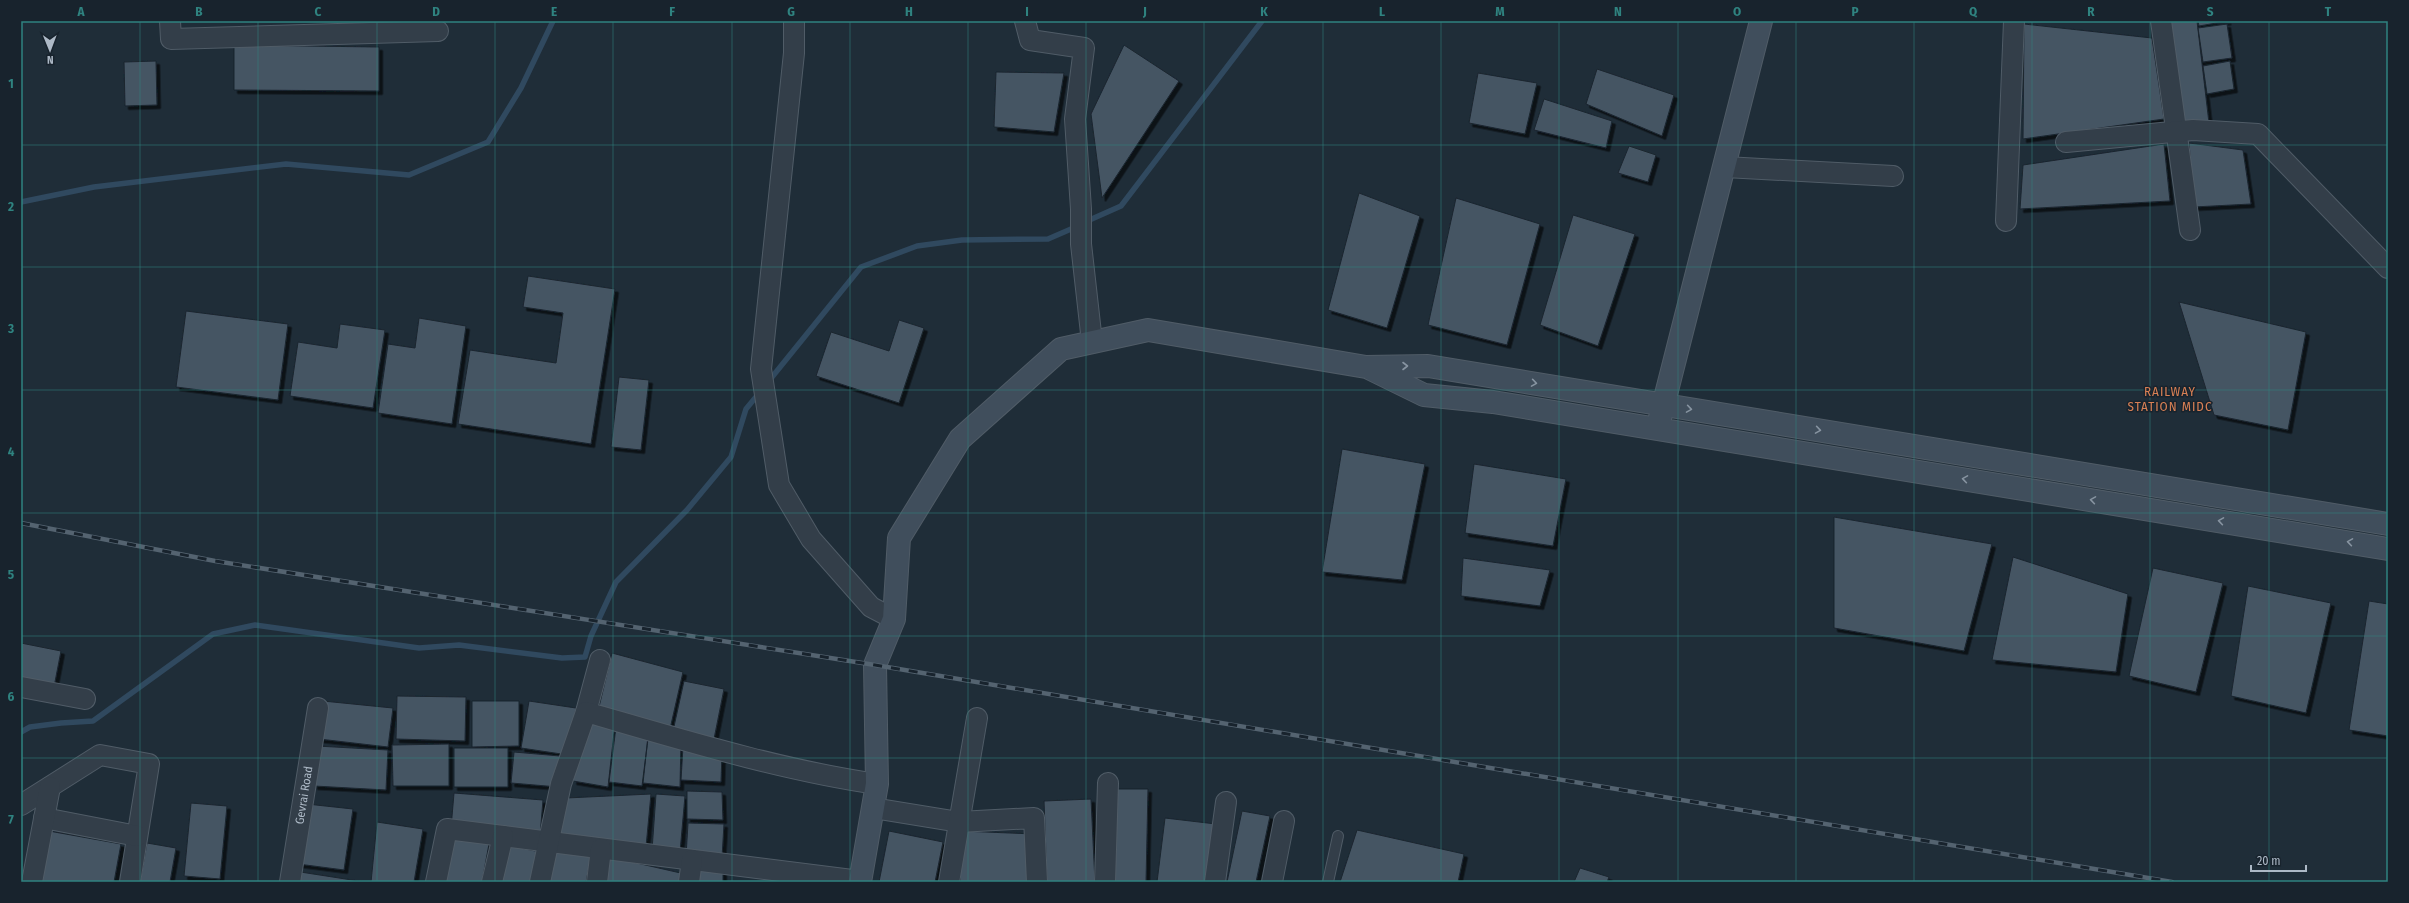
<svg xmlns="http://www.w3.org/2000/svg" width="2409" height="903" viewBox="0 0 2409 903" font-family="'Fira Sans Condensed',sans-serif">
  <defs>
    <filter id="shadow"><feDropShadow dx="3.5" dy="3.5" stdDeviation="0" flood-color="#0009"/></filter>
  </defs>
  <rect width="100%" height="100%" fill="#1f2d38"/>
  <g fill="none" stroke-linecap="round" stroke-linejoin="round">
    <path stroke="#30495f" stroke-width="5.5" d="M21 202 94 187 286 164 409 175 488 142 521 88 553 21
      M1085 222 1121 206 1262 21
      M768 382 861 267 917 246 962 240 1048 239 1078 226
      M21 732 30 727 61 723 93 721 213 634 255 625 419 648 459 645 562 658 585 657 591 636 616 582 687 510 731 457 746 409 760 392"/>
  </g>
  <path fill="#455463" stroke="#1a252f" filter="url(#shadow)" d="M2170 21H2197L2209 123H2184Z
    M2198 21H2228L2199 26Z
    M2024 24 2152 38 2164 119 2023 139Z
    M2227 24 2232 58 2203 62 2198 28Z
    M234 45 379 47V91L234 90Z
    M1124 45 1179 81 1102 198 1091 114Z
    M156 61 157 105 125 106 124 62Z
    M2230 61 2234 89 2207 94 2203 66Z
    M1597 69 1674 95 1662 136 1586 104Z
    M996 72 1064 73 1054 132 994 127Z
    M1478 73 1537 83 1525 134 1469 123Z
    M1544 99 1612 121 1606 148 1534 130Z
    M2189 143 2243 150 2251 204 2194 207Z
    M2164 144 2170 201 2020 209 2023 165Z
    M1629 146 1656 155 1648 182 1618 173Z
    M1359 193 1420 216 1387 328 1328 310Z
    M1456 198 1540 224 1507 345 1428 325Z
    M1573 215 1635 234 1598 346 1540 325Z
    M528 276 615 289 591 444 458 424 470 350 556 363 563 313 523 307Z
    M2179 302 2306 332 2288 430 2214 415Z
    M186 311 288 324 278 400 176 387Z
    M419 318 466 326 452 424 378 413 388 344 415 348Z
    M899 320 924 328 899 403 816 376 831 332 889 351Z
    M340 324 385 330 373 408 290 396 298 342 337 348Z
    M619 377 649 380 641 450 611 447Z
    M1342 449 1425 464 1402 580 1322 572Z
    M1474 464 1566 479 1553 546 1465 533Z
    M1834 517 1992 544 1964 651 1834 628Z
    M2013 557 2128 594 2116 672 1992 660Z
    M1463 558 1550 570 1540 606 1461 596Z
    M2153 568 2223 583 2196 692 2129 676Z
    M2248 586 2331 603 2306 713 2231 696Z
    M2369 601 2388 604V736L2349 730Z
    M21 643 61 651 54 687 21 681Z
    M612 653 683 672 670 729 598 711Z
    M684 681 724 689 714 739 673 731Z
    M397 696 466 697 465 741 396 739Z
    M323 701 393 708 388 747 319 739Z
    M472 701H519V746L472 747Z
    M529 701 576 708 568 755 521 748Z
    M586 716 615 724 608 787 573 781Z
    M616 727 649 731 642 786 609 782Z
    M648 736 681 741 680 787 643 783Z
    M449 744V786H393L392 745Z
    M317 746 388 750 386 790 314 786Z
    M683 746 722 753 721 782 681 780Z
    M454 748H508V787H454Z
    M514 752 560 756 558 787 511 783Z
    M1117 789H1148L1146 882H1115Z
    M687 791 722 792 723 820 687 819Z
    M454 793 543 800 540 836 451 828Z
    M651 794 646 847 555 838 566 798Z
    M656 794 685 796 680 852 652 850Z
    M1091 799 1095 882H1047L1044 801Z
    M191 803 227 806 220 879 184 876Z
    M307 804 353 809 344 870 298 864Z
    M1242 811 1270 816 1256 882H1227Z
    M1165 818 1216 824 1209 882H1157Z
    M377 822 423 829 414 882H371Z
    M688 823 724 824 722 858 686 856Z
    M1357 830 1464 854 1458 882H1340Z
    M49 831 121 844 114 882H40Z
    M889 831 943 842 935 882H879Z
    M962 831 1034 834 1032 882H960Z
    M448 836 489 844 482 882H439Z
    M147 843 176 848 170 882H140Z
    M504 845 541 852 535 882H496Z
    M550 850 591 857 586 882H545Z
    M606 856 685 874 683 882H602Z
    M695 868 723 872V882H693Z
    M1580 868 1609 877 1607 882H1574Z
    M294 871 365 882H293Z"/>
  <g fill="none" stroke-linecap="round" stroke-linejoin="round">
    <defs>
      <path id="lane" d="M1328 882 1338 836"/>
      <g id="street">
        <path d="M170 21 171 39 438 31"/>
        <path d="M794 21V53L761 369 779 485 811 539 871 607 894 619"/>
        <path d="M1025 21 1030 40 1084 48 1075 119 1081 209V244L1092 342"/>
        <path d="M2161 21 2190 230"/>
        <path d="M2066 142 2193 130 2258 134 2388 268"/>
        <path d="M1725 167 1893 176"/>
        <path d="M2006 221 2014 21"/>
        <path d="M21 687 85 699"/>
        <path d="M586 712 600 660"/>
        <path d="M21 805 100 755 149 764 130 882"/>
        <path d="M873 808 959 822 1034 818 1037 882"/>
        <path d="M44 818 137 836"/>
        <path d="M32 882 50 787"/>
        <path id="s1" d="M290 882 318 708"/>
        <path d="M436 882 447 829 860 881"/>
        <path d="M492 882 503 836"/>
        <path d="M540 882 561 784 586 712C680 739 780 770 877 784"/>
        <path d="M597 882 601 849"/>
        <path d="M689 882 692 860"/>
        <path d="M949 882 977 718"/>
        <path d="M1105 882 1108 783"/>
        <path d="M1215 882 1226 802"/>
        <path d="M1272 882 1284 821"/>
      </g>
      <path id="secondary" d="M1371 369 1424 395 1493 402 2388 549
        M1660 418 1761 21
        M860 882 877 784 875 665 894 619 899 538 960 439 1061 349 1148 330 1366 367 1428 366 2388 524"/>
    </defs>
    <use href="#lane" stroke="#505c67" stroke-width="12"/>
    <use href="#street" stroke="#505c67" stroke-width="22"/>
    <use href="#secondary" stroke="#505c67" stroke-width="24"/>
    <use href="#lane" stroke="#333e49" stroke-width="10"/>
    <use href="#street" stroke="#333e49" stroke-width="20"/>
    <use href="#secondary" stroke="#404e5c" stroke-width="22"/>
    <defs>
      <path id="rail" d="M21 523 215 561 875 665 2172 882"/>
    </defs>
    <use href="#rail" stroke="#546370" stroke-width="4.5"/>
    <use href="#rail" stroke="#18232d" stroke-width="3" stroke-dasharray="9" stroke-linecap="butt"/>
  </g>
  <defs><path id="oneway-chevron" d="M-2-3.5L2.5 0L-2 3.5" fill="none" stroke-width="1.6" stroke-linecap="round" stroke-linejoin="round"/></defs>
  <g stroke="#8794a1">
    <use href="#oneway-chevron" transform="translate(1405 366)"/>
    <use href="#oneway-chevron" transform="translate(1534 383) rotate(9)"/>
    <use href="#oneway-chevron" transform="translate(1689 409) rotate(9)"/>
    <use href="#oneway-chevron" transform="translate(1818 430) rotate(9)"/>
    <use href="#oneway-chevron" transform="translate(1965 479) rotate(-171)"/>
    <use href="#oneway-chevron" transform="translate(2093 500) rotate(-171)"/>
    <use href="#oneway-chevron" transform="translate(2221 521) rotate(-171)"/>
    <use href="#oneway-chevron" transform="translate(2350 542) rotate(-171)"/>
  </g>
  <path fill="none" stroke="#2f8380" stroke-width="1" stroke-opacity="0.55" d="M140 21V882M258 21V882M377 21V882M495 21V882M613 21V882M732 21V882M850 21V882M968 21V882M1086 21V882M1204 21V882M1323 21V882M1441 21V882M1559 21V882M1678 21V882M1796 21V882M1914 21V882M2032 21V882M2150 21V882M2269 21V882M21 145H2388M21 267H2388M21 390H2388M21 513H2388M21 636H2388M21 758H2388"/>
  <g text-anchor="middle" stroke-width="3" stroke-linejoin="round" paint-order="stroke">
    <g font-size="12" fill="#adb9c6" stroke="#18232d">
      <text dy="4" stroke="none"><textPath href="#s1" startOffset="88">Gevrai Road</textPath></text>
    </g>
    <g font-size="13" letter-spacing="1" fill="#d88055" stroke="#18232d">
      <text x="2170" y="396">RAILWAY<tspan x="2170" dy="15">STATION MIDC</tspan></text>
    </g>
  </g>
  <rect width="2409" height="903" fill="none" stroke="#18232d" stroke-width="44"/>
  <g transform="translate(50 50) rotate(179)" stroke="#18232d" stroke-width="3" paint-order="stroke">
  <path d="M0-3L7 15L0 10L-7 15Z" fill="#adb9c6"/>
  <text y="-6" font-size="11" font-weight="bold" text-anchor="middle" fill="#adb9c6">N</text>
  </g>
  <path d="M2251 865v6h55v-6" fill="none" stroke="#adb9c6" stroke-width="2"/>
  <text x="2257" y="865" font-size="12" fill="#adb9c6" stroke="#18232d" stroke-width="3" paint-order="stroke">20 m</text>
  <rect x="22" y="22" width="2365" height="859" fill="none" stroke="#2f8380" stroke-width="1.5"/>
  <g font-size="13" text-anchor="middle" font-weight="bold" fill="#2f8380">
    <text x="81" y="16">A</text>
    <text x="199" y="16">B</text>
    <text x="318" y="16">C</text>
    <text x="436" y="16">D</text>
    <text x="554" y="16">E</text>
    <text x="672" y="16">F</text>
    <text x="791" y="16">G</text>
    <text x="909" y="16">H</text>
    <text x="1027" y="16">I</text>
    <text x="1145" y="16">J</text>
    <text x="1264" y="16">K</text>
    <text x="1382" y="16">L</text>
    <text x="1500" y="16">M</text>
    <text x="1618" y="16">N</text>
    <text x="1737" y="16">O</text>
    <text x="1855" y="16">P</text>
    <text x="1973" y="16">Q</text>
    <text x="2091" y="16">R</text>
    <text x="2210" y="16">S</text>
    <text x="2328" y="16">T</text>
    <text x="11" y="88">1</text>
    <text x="11" y="211">2</text>
    <text x="11" y="333">3</text>
    <text x="11" y="456">4</text>
    <text x="11" y="579">5</text>
    <text x="11" y="701">6</text>
    <text x="11" y="824">7</text>
  </g>
</svg>
